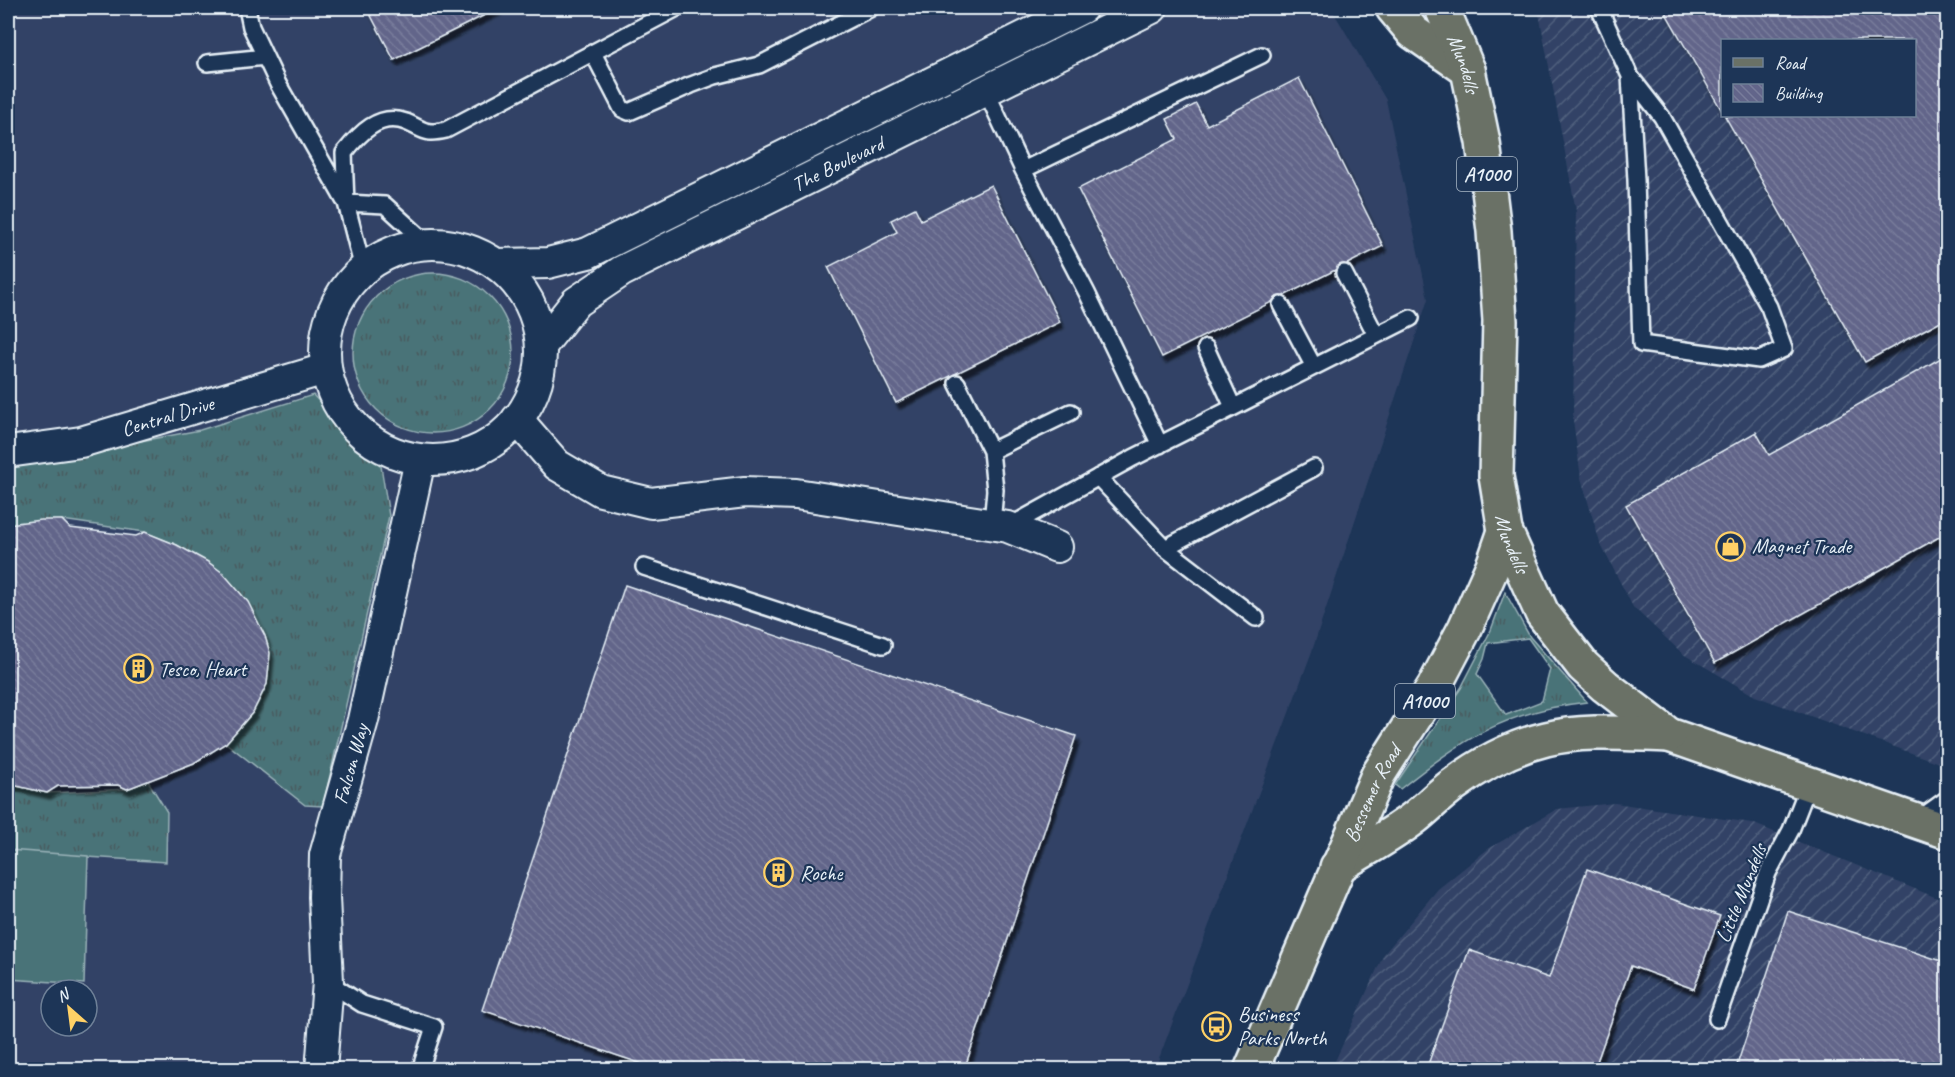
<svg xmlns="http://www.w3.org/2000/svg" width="1955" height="1077" viewBox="0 0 1955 1077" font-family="Caveat,sans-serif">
  <defs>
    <pattern id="industrial-furrows" width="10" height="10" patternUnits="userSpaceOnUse" patternTransform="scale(1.5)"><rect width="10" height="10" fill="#324366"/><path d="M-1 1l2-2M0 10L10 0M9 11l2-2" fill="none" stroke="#505f7d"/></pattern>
    <pattern id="grass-tufts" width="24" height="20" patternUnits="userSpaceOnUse" patternTransform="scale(1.5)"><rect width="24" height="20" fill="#4a7378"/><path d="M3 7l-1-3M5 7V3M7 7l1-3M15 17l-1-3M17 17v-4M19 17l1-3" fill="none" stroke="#485b5f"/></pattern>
    <pattern id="building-back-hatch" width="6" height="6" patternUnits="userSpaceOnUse" patternTransform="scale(1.5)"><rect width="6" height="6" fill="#62658a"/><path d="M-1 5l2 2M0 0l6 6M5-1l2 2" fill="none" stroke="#787c9b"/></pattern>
    <filter id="shadow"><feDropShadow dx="3.5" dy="6" stdDeviation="1.5" flood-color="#0009"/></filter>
  </defs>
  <rect width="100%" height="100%" fill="#1d3557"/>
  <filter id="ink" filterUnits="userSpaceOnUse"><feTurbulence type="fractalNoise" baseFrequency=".0167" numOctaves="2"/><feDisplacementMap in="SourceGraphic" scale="12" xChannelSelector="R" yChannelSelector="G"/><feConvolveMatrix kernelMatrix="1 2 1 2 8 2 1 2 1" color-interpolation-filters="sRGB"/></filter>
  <g filter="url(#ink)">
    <path fill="#324366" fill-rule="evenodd" d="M8 8H1331L1386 100 1428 299 1311 654 1155 1069H8ZM51 990H87V1026H51Z"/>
    <path fill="url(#industrial-furrows)" fill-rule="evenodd" d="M1538 8H1947V766L1755 696 1683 654 1633 607 1600 543 1581 478 1573 420 1576 211ZM1722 40H1914V116H1722Z
      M1615 803 1752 823 1947 902V1069L1331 1070 1384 954 1438 889 1488 849 1557 809Z"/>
    <path fill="url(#grass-tufts)" stroke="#99b2b8" stroke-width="1.5" fill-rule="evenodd" d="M353 353a80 80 0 1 1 160 0a80 80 0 1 1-160 0Z
      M313 395 381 466 389 516 323 806 305 805 226 743 267 684 258 622 223 573 177 545 145 532 62 520 8 524V461L49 458 200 430Z
      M1505 592 1530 637 1587 702C1505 711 1463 739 1400 789L1395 785 1461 688 1491 630ZM1528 638 1550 669 1542 701 1506 715 1477 674 1484 659 1488 643Z
      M148 781 167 812 166 862 8 852V784L47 793 127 789Z"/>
    <path fill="#4a7378" stroke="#99b2b8" stroke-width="1.5" d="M8 850 88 856 84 984 8 979Z"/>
    <path fill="url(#building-back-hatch)" stroke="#e8f1f8" stroke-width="1.5" filter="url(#shadow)" d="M367 8H499L394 60Z
      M1663 8H1948V317L1865 362 1725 116H1914V40H1722V111Z
      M1299 78 1383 246 1162 357 1078 189 1177 139 1167 119 1196 104 1207 125Z
      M991 185 1060 322 896 403 828 267 897 232 891 220 915 208 921 220Z
      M1948 354V532L1715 663 1626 505 1756 432 1769 455Z
      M41 520H62L70 528 136 536 145 532 177 545 208 562 223 573 248 602 265 636 270 653 267 684 253 712 226 743 194 763 127 789 118 785 58 786 47 793 8 784V524Z
      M625 585 1076 736 964 1070H660L482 1010Z
      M1587 869 1720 916 1694 989 1631 966 1594 1070H1426L1469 950 1549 978Z
      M1788 911 1948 963V1070H1742L1736 1068Z"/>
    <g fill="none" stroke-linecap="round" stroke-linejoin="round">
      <defs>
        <path id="service" d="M247 8 251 27 278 84 344 200
          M1599 8 1630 76 1662 117 1769 307 1784 349 1759 360 1641 344 1636 180 1630 76
          M593 53 622 109 629 112 691 85 715 76 759 65 871 8
          M207 63 265 57
          M985 89 1023 170 1087 293 1160 445
          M1023 170 1262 55
          M346 203 385 205 428 244
          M363 269 346 203 344 153C359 134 379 112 406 122 425 130 424 135 446 130L677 8
          M1344 273 1376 335
          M1281 305 1314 367
          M1206 348 1233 407
          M957 383 991 451 995 490 992 524
          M991 451 1071 412
          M1098 477 1165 548 1256 618
          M1008 527 1133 458 1411 318
          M1165 548 1314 468
          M644 567 883 645
          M1916 821 1948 798
          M328 982 362 1004 434 1027 420 1070
          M1717 1019 1768 873 1791 830 1809 784"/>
        <g id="minor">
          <circle cx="433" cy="352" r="108"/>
          <path d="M498 264 548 263 588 253 1082 8"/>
          <path id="s1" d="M542 345 576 302 622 271 1152 8"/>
          <path d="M517 419 557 465 601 491 651 503 745 492 796 494 1008 527 1057 547"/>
          <path id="s2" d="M8 452 81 442 325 369"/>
          <path id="s3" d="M321 1070 328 982 324 897 325 855 363 720 420 460"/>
        </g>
        <g id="primary">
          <path d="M1393 8 1413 32 1468 70"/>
          <path id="s4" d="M1442 8 1468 70 1483 142 1494 231 1500 321 1496 476 1505 531 1542 613 1583 666 1605 686 1669 735 1948 832"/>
          <path d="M1337 867C1362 851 1391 836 1414 818 1427 808 1439 795 1453 785 1481 764 1512 747 1546 739 1585 729 1629 734 1669 735"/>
          <path id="s5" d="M1251 1070 1378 775 1434 687 1465 628 1494 563 1505 531"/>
        </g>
      </defs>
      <use href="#service" stroke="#e8f1f8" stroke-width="20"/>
      <use href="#minor" stroke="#e8f1f8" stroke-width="34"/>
      <use href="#primary" stroke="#e8f1f8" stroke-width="38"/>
      <use href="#service" stroke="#1d3557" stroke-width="15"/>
      <use href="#minor" stroke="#1d3557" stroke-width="30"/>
      <use href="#primary" stroke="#6a7166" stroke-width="33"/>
    </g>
  </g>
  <defs>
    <symbol id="shop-ring" viewBox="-11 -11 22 22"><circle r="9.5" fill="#1d3557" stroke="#ffd166" stroke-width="1.5"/><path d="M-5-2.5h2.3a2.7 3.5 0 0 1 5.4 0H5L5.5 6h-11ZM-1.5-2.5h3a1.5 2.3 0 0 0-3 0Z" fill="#ffd166"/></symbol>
    <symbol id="building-ring" viewBox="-11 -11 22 22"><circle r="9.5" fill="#1d3557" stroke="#ffd166" stroke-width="1.5"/><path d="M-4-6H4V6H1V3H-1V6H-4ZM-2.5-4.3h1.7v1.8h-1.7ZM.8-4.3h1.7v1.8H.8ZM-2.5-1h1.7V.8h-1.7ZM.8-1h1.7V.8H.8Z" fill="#ffd166"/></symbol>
    <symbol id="bus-ring" viewBox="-11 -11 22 22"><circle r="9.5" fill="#1d3557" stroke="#ffd166" stroke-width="1.5"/><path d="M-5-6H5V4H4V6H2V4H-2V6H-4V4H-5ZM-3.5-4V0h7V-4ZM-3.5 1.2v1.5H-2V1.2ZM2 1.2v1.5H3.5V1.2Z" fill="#ffd166"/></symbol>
  </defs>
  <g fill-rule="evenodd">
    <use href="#shop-ring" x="1714" y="530" width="33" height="33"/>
    <use href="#building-ring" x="122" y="652" width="33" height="33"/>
    <use href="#building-ring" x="762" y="856" width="33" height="33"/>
    <use href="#bus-ring" x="1200" y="1010" width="33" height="33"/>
  </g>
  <g text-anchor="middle" stroke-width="4.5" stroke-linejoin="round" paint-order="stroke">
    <g fill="#1d3557" stroke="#abb9c8" stroke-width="1.5">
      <rect x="1457" y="157" width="60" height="34" rx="4.5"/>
      <rect x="1395" y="684" width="60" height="34" rx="4.5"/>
    </g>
    <g font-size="20" font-weight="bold" fill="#e8f1f8">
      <text x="1487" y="181">A1000</text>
      <text x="1425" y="708">A1000</text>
    </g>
    <g font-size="21" fill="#e8f1f8" stroke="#1d3557">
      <text dy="7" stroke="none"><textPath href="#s4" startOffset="60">Mundells</textPath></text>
      <text dy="7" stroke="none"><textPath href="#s1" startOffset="351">The Boulevard</textPath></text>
      <text dy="7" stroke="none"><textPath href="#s2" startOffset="164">Central Drive</textPath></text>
      <text dy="7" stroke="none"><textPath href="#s4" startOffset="546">Mundells</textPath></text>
      <text dy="7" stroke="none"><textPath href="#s3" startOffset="310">Falcon Way</textPath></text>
      <text dy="7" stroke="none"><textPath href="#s5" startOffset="302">Bessemer Road</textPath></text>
      <text transform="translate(1741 893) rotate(-68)" y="7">Little Mundells</text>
    </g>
    <g font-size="21" fill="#e8f1f8" stroke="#1d3557" text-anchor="start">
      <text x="1752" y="553">Magnet Trade</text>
      <text x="159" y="676">Tesco, Heart</text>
      <text x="800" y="880">Roche</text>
      <text x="1238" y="1021">Business<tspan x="1238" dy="24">Parks North</tspan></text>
    </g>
  </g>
  <rect width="1955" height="1077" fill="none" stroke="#1d3557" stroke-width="30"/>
  <rect x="15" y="15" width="1925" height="1047" fill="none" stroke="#e8f1f8" stroke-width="2" filter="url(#ink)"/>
  <rect x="1721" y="39" width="195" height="78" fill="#1d3557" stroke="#6e8097" stroke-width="1.5"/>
  <rect x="1733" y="58" width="30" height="9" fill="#6a7166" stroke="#6e8097" stroke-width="1.5"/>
  <text x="1775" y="69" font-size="18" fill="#e8f1f8">Road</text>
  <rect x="1733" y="84" width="30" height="18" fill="url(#building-back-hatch)" stroke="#6e8097" stroke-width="1.5"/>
  <text x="1775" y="99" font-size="18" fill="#e8f1f8">Building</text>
  <g transform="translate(69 1008) rotate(332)"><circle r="28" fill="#1d3557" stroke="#6e8097" stroke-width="1.5"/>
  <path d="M0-4.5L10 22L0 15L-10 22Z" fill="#ffd166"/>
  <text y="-9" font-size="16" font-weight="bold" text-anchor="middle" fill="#e8f1f8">N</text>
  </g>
</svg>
